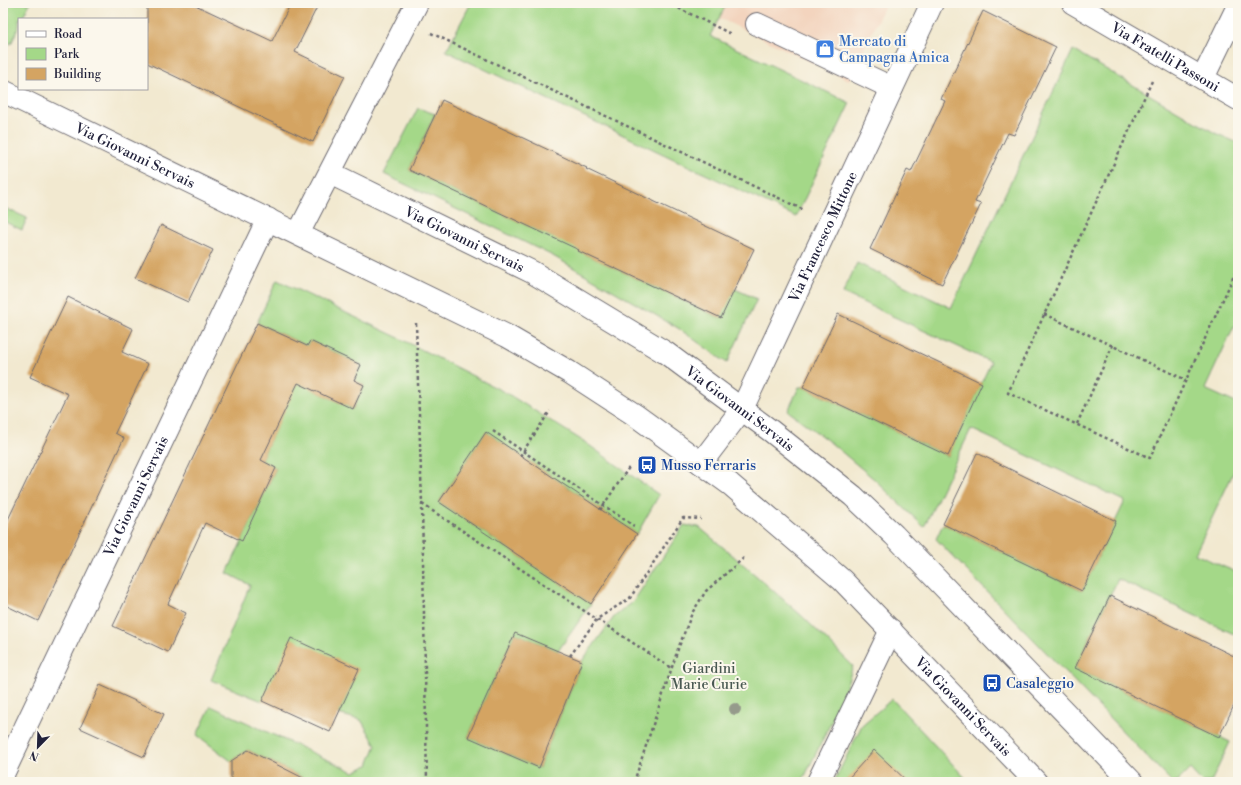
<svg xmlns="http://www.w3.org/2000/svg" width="1241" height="785" viewBox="0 0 1241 785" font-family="'Libre Bodoni',serif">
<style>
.built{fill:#f3d4be}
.green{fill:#a4d888;stroke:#637d62}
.building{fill:#d4a462}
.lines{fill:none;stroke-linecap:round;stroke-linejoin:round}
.minor-casing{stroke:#6b686f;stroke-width:24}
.path{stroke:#6b686f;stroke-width:2.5;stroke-dasharray:3 3;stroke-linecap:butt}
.minor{stroke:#fff;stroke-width:22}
.tree{fill:#959a8b}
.labels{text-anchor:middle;stroke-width:4;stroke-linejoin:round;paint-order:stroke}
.shop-label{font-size:14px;fill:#366cbe;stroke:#fbf7ec;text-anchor:start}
.street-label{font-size:14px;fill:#22223b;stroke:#fbf7ec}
.transit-label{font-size:14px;fill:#164399;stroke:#fbf7ec;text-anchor:start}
.park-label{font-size:14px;fill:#495952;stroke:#fbf7ec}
</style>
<rect width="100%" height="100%" fill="#fbf7ec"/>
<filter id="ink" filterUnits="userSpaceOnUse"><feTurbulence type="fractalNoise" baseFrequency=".025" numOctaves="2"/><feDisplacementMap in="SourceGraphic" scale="8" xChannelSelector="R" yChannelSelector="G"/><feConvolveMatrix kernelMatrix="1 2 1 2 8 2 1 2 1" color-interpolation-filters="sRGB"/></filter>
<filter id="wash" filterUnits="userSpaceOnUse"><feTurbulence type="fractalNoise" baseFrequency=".012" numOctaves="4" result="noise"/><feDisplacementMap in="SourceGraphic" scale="16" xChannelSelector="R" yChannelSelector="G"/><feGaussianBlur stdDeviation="0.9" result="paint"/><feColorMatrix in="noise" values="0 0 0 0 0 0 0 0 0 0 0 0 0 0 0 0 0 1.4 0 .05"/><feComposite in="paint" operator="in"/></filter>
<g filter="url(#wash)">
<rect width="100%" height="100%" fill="#f2e9d0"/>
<path class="built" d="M727,3h159l-37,77 -130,-62z"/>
<path class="green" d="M3,3h27l-8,16h-3v7l-8,18 -8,-4z
M471,3h256l-17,33 140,67 -54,114 -350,-166z
M1073,50l142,83 23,10v184l-4,-1 -29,63 33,15v59l-43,91 43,19v63l-120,-57 -43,89 155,74 -19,40h-9l-12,-13 -13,13h-5l-236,-243 7,-15 139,67 43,-90 -154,-72 -47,98 -50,-48 -43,-36 -43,-32 11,-24h4l145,69 43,-94 -148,-69 14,-30 94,45z
M418,108l17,6 -26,56 145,68 49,-40 -24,53 141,67 15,-29 22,10 -30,64 -49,-35 -125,-72 -169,-82z
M3,207l24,11 -5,12 -19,-9z
M277,280l124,59 107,55 78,49 73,52 -22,39 -151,-102 -47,70 152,102 -33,47 -43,-18 -47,104 71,31 43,-107 32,-44 19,-15 51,-77 15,2 45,38 58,51 51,50 -12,36 -39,80h-491l-63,-32 -17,11 -34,-26 14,-29 143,66 14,-7 8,-20 -15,-25 -23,-6 20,-45 -96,32 -51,-21 39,-95 -23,-12 49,-105 -15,-8 36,-78 56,27 11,-24 -10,-5 7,-15 -51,-24 -3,5 -50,-23z
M892,699l77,83h-135l28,-57z"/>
<g id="blocks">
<path class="building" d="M147,3h44l81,38 19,-38h28l-24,49 50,24 -32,66 -166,-79z
M983,11l73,36 -42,88 -6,-2 -33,69 6,2 -39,80 -72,-35 37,-79 4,2 34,-71 -4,-2z
M442,100l145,68 -1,1 168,80 -33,69 -143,-67 1,-1 -170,-80z
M161,225l52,25 -25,52 -53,-24z
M68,297l65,32 -11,23 26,12 -33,69 9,5 -86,183 -35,-17v-74l65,-136 -38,-17z
M838,314l144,69 -34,73 -145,-69z
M257,323l50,23 3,-5 51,24 -7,15 10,5 -11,24 -55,-26 -37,77 15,8 -34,73 -37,-18 -37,81 18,9 -18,39 -55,-26z
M486,432l151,102 -46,70 -152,-102z
M977,453l139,68 -34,70 -139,-67z
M1110,596l128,62v39l-19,40 -144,-69z
M515,633l67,28 -43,107 -71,-31z
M291,638l68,31 -29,63 -68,-31z
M100,685l64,29 -20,43 -64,-29z
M248,750l63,32h-80v-21z
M874,750l34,32h-63z"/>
</g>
</g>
<g filter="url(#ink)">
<use href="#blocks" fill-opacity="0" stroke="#6b686f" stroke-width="1"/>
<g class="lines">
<defs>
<g id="minor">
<path id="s1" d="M1073,3l165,96"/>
<path d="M757,24l135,64"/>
<path d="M1203,78l35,-72"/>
<path id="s2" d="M3,91l504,245 62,36 66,43 95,69 112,96 194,202"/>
<path id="s3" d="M330,173l202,99 134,81 105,78 82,65 41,39 238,247"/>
<path d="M298,234l119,-231"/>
<path id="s4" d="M701,463l41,-54 190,-406"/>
<path id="s5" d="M3,774l265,-555"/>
<path d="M818,782l73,-152"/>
</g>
</defs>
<use href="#minor" class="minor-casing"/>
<path class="path" d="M668,3l63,31
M431,33l373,177
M1152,81l-144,312 142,65 88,-191
M1044,314l142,66
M416,323l6,181 5,278
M1077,424l36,-79
M493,431l141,95
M520,456l30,-45
M422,504l249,164
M600,510l30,-44
M570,656l27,-37 33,-21 53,-80 18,1
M634,782l44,-133 14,-36 14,-22 40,-35"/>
<use href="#minor" class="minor"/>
</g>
<circle class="tree" cx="735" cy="709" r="6"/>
</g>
<defs>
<symbol id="shop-square" viewBox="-11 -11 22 22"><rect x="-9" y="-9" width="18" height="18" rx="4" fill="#3f7fe0" stroke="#fbf7ec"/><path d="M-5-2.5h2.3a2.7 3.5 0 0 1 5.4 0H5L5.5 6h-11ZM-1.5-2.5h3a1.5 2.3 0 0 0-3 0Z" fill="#fff"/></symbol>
<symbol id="bus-square" viewBox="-11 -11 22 22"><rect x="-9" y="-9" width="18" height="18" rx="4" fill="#1a4fb4" stroke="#fbf7ec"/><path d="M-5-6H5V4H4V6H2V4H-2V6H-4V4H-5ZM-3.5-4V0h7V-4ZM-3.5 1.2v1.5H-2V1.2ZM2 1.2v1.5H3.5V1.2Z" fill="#fff"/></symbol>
</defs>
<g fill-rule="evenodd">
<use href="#shop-square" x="814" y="38" width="22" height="22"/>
<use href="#bus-square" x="636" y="454" width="22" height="22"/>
<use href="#bus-square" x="981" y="672" width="22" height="22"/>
</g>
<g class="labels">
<g class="shop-label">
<text x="839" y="46">Mercato di<tspan x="839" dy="16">Campagna Amica</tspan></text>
</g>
<g class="street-label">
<text dy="5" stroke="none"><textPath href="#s1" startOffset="107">Via Fratelli Passoni</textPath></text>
<text dy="5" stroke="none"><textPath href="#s2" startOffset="147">Via Giovanni Servais</textPath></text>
<text dy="5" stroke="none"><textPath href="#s4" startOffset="258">Via Francesco Mittone</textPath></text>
<text dy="5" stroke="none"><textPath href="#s3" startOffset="150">Via Giovanni Servais</textPath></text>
<text dy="5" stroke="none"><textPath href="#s3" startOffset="474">Via Giovanni Servais</textPath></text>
<text dy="5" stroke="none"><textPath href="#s5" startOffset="308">Via Giovanni Servais</textPath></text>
<text dy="5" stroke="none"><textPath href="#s2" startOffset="1151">Via Giovanni Servais</textPath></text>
</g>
<g class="transit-label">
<text x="661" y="470">Musso Ferraris</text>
<text x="1006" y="688">Casaleggio</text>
</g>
<g class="park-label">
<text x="709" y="673">Giardini<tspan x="709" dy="16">Marie Curie</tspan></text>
</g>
</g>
<rect width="1241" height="785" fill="none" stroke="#fbf7ec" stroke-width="16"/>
<rect x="18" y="18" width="130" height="72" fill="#fbf7ec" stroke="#a4a2a5"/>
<rect x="26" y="31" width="20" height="6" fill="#ffffff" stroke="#a4a2a5"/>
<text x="54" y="38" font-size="12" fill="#22223b">Road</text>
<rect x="26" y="48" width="20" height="12" fill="#a4d888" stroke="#a4a2a5"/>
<text x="54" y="58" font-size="12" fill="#22223b">Park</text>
<rect x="26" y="68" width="20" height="12" fill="#d4a462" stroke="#a4a2a5"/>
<text x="54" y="78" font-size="12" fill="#22223b">Building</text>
<g transform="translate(38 747) rotate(203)" stroke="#fbf7ec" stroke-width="3" paint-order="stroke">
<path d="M0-3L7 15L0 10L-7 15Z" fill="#22223b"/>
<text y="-6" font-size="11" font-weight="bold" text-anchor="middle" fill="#22223b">N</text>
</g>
</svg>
